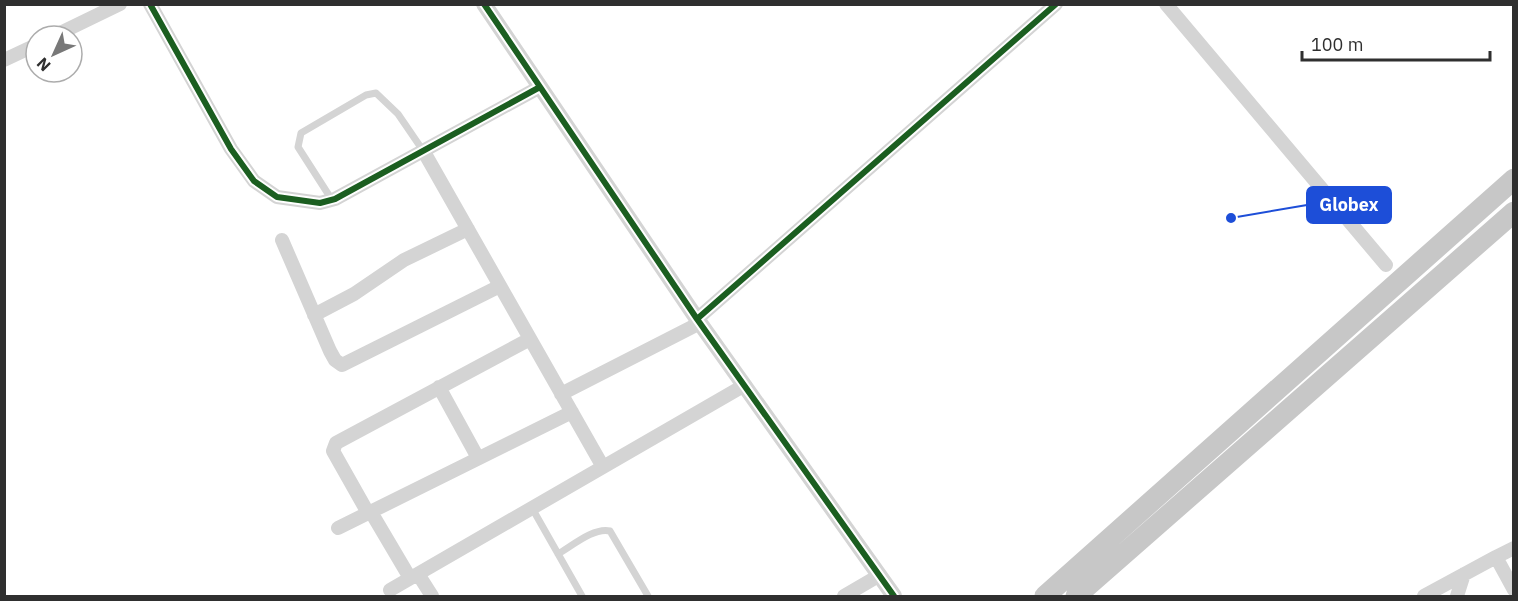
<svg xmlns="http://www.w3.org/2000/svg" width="1518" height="601" viewBox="0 0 1518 601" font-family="'IBM Plex Sans',sans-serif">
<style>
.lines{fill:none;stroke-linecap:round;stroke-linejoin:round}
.service{stroke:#d4d4d4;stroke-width:7}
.minor{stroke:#d4d4d4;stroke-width:14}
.tertiary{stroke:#d4d4d4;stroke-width:16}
.primary{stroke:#c7c7c7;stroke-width:21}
.cycleway-casing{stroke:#fff;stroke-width:10}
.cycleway{stroke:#1b5e20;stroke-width:6}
.leader{fill:none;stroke:#1d4ed8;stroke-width:2}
.callout-dot{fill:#1d4ed8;stroke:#fff;stroke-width:2}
.callout{fill:#1d4ed8;stroke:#1d4ed8;stroke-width:2}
.callout-label{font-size:18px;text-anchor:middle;font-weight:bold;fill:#fff}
</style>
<rect width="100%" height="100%" fill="#fff"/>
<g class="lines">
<path class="service" d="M332,200l-34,-53 3,-14 65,-38 10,-2 22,21 26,38
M532,508l50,88
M558,554c14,-8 36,-27 52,-23l38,65"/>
<path class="minor" d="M150,4l81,145 23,32 23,16 43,6 15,-4 205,-112
M1166,4l220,261
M54,36l66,-32
M4,60l32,-15
M424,152l179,315
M282,240l48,111 5,9 7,5 158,-79
M314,315l40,-21 50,-34 64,-31
M697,319l359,-315
M439,387l39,71
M561,394l139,-71
M371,512l39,66
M368,513l-35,-62 3,-8 194,-104
M338,528l234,-116
M1496,557l18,-9
M418,574l14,22
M390,590l355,-205
M844,596l36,-21
M1424,596l72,-39 18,33
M1457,596l7,-22"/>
<path class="tertiary" d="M484,4l213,315 197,277"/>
<path class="primary" d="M1045,596l469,-417
M1076,596l438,-384"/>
<defs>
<path id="cycleway" d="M150,4l81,145 23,32 23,16 43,6 15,-4 205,-112
M484,4l213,315 197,277
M697,319l359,-315"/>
</defs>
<use href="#cycleway" class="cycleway-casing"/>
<use href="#cycleway" class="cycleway"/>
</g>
<path class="leader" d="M1231 218L1307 205"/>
<circle class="callout-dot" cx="1231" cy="218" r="6"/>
<rect class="callout" x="1307" y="187" width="84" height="36" rx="6"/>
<g class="callout-label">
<text x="1349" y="211">Globex</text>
</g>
<rect width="1518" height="601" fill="none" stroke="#2f2f2f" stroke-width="12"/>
<g transform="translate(54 54) rotate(225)"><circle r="28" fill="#ffffff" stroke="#acacac" stroke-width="1.5"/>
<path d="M0-4.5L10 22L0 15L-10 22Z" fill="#787878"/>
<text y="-9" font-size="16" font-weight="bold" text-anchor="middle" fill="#2f2f2f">N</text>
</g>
<path d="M1302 51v9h188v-9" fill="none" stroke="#2f2f2f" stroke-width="3"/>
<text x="1311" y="51" font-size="18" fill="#2f2f2f" stroke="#ffffff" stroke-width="4.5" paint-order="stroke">100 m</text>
</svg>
